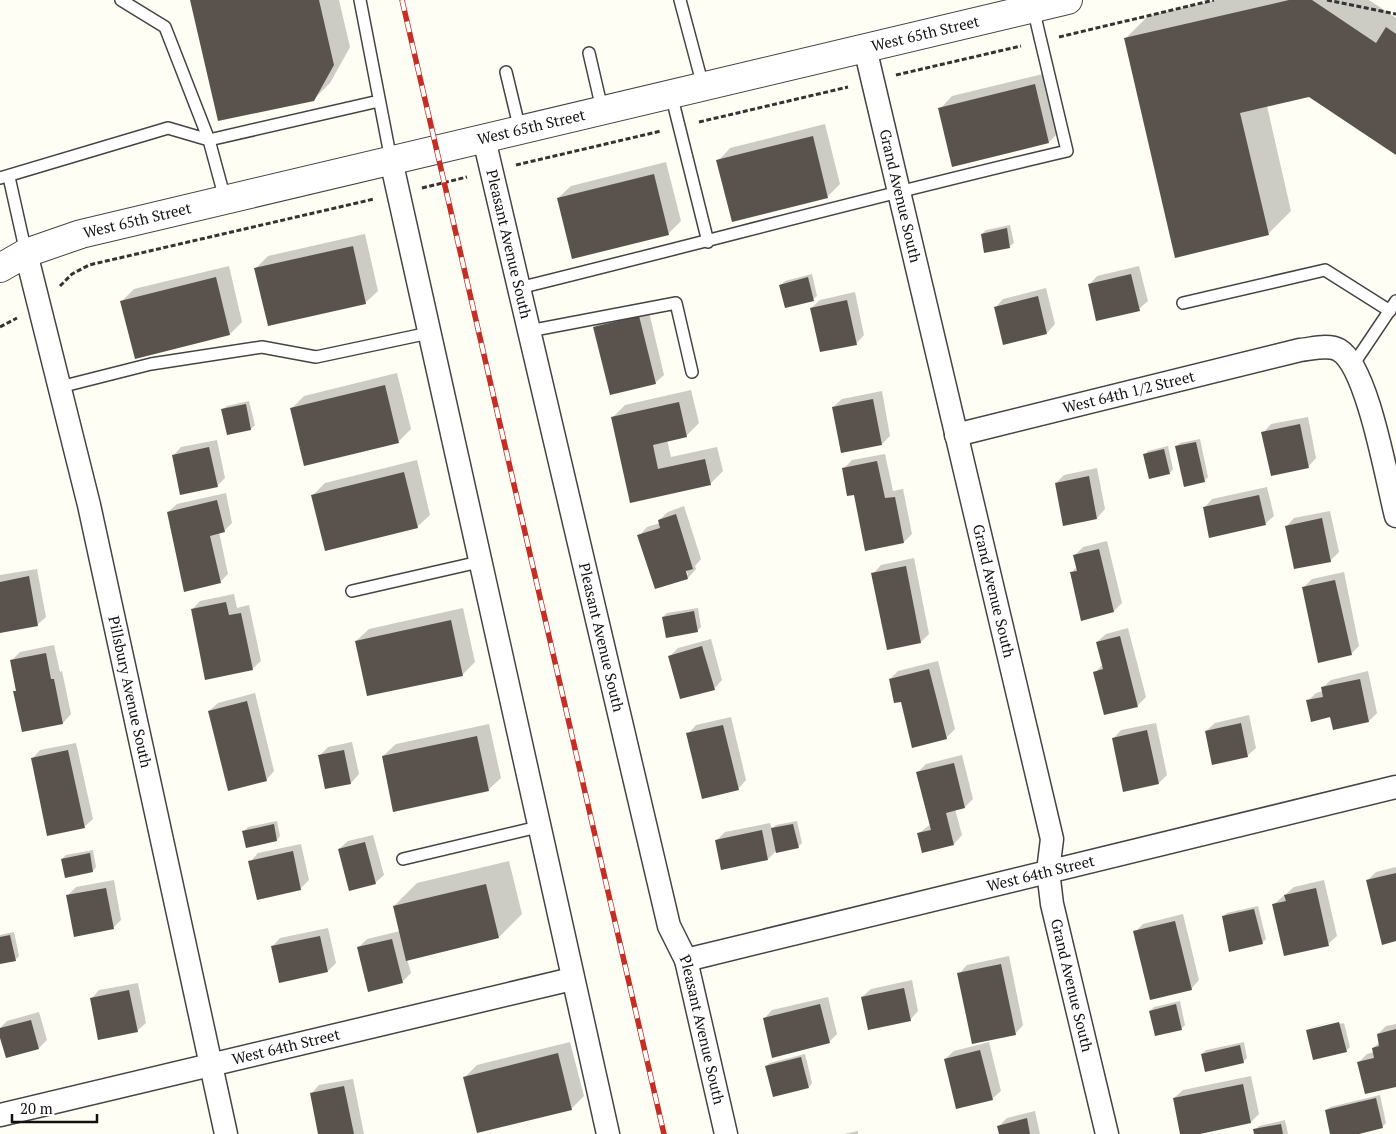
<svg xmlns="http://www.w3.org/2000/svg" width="1396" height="1134" viewBox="0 0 1396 1134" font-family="'PT Serif',serif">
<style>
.shadow{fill:#0003;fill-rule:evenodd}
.building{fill:#5a534d}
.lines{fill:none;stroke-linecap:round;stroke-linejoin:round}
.service-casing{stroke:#444;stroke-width:14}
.minor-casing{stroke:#444;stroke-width:25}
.tertiary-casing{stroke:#444;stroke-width:30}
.path{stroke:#333;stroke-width:3;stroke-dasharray:5 2.5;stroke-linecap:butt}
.service{stroke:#fff;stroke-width:11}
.minor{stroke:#fff;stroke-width:22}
.tertiary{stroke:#fff;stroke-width:28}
.rail-casing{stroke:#c52e24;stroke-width:5.5}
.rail{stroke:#fff;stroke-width:4;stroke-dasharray:11;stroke-linecap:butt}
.labels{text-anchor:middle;stroke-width:5;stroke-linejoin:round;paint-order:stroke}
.street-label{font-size:15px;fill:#111;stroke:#fff}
</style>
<rect width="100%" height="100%" fill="#fffef5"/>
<path class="shadow" d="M192,0h147l11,47 -20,36 -17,17z
M1216,0h153l27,18v135l-87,-57 -42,10 24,105 -23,23 -143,-195 23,-23z
M1047,73l14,57 -12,12 -109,-33 12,-13z
M825,124l15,60 -12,12 -95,24 -15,-59 12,-13z
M666,162l15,59 -13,13 -110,-36 13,-12z
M1010,225l4,18 -4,3 -28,-12 4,-4z
M365,234l13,57 -13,12 -109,-35 12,-12z
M229,266l13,56 -12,12 -108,-33 12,-12z
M1139,266l9,35 -9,8 -50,-24 8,-9z
M812,274l5,22 -4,3 -32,-14 4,-4z
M1046,288l9,36 -8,9 -43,10 -9,-35 8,-9z
M855,292l9,43 -8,9 -45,-36 9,-8z
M648,308l16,67 -9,8 -60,-56 8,-8z
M397,373l14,56 -13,13 -107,-33 13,-13z
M691,390l8,33 -13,13 -19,4 4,17 46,-10 6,24 -13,13 -79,17 -19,-83 13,-13z
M882,391l8,45 -8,8 -40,7 -9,-44 9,-8z
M249,401l6,24 -4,4 -23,4 -5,-24 4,-3z
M1308,417l8,41 -8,9 -45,-34 8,-9z
M1200,439l8,38 -4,4 -28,-34 4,-4z
M217,440l8,38 -8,8 -44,-30 8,-9z
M1168,446l5,23 -3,4 -25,-18 3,-4z
M885,454l8,37 10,-2 9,45 -8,8 -38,8 -12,-57 -11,-24 9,-9z
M417,460l13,55 -13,12 -104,-32 12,-12z
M1097,468l8,41 -8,9 -41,-35 8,-8z
M1267,487l7,29 -9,8 -61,-16 8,-9z
M226,493l6,30 -8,8 -5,1 9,42 -8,8 -52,-70 9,-8z
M684,506l17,53 -6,7 1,3 -8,9 -49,-42 8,-9 13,-4 -1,-3 9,-8zM685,565l3,10h-2z
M1330,511l9,41 -9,9 -44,-34 8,-9z
M1107,541l15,62 -8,8 -43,-38 6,-6 -3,-11 9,-9z
M914,558l15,76 -8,8 -48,-68 8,-9z
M37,569l9,48 -9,8 -37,7v-57z
M1344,572l15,74 -8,8 -47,-67 8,-8z
M234,594l3,14 12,-3 12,56 -9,8 -60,-59 8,-9z
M463,608l12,54 -13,13 -106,-34 13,-12z
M698,608l3,19 -4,4 -34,-14 4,-4z
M1128,628l18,69 -8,8 -43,-32 8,-9 -6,-22 9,-8z
M711,639l11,41 -8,9 -44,-33 8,-8z
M54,645l6,27 2,-1 9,43 -8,9 -40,8 -8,-39 2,-3 -6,-28 9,-9z
M938,661l17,68 -9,9 -44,-38 -12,-21 8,-8z
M1368,671l9,42 -8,8 -38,-5 -23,-15 8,-8 7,-2 -1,-3 9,-8z
M255,693l19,78 -8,9 -57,-69 9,-8z
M1249,715l7,33 -9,8 -41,-25 9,-8z
M731,717l15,63 -8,9 -50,-55 8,-9z
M1156,723l11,52 -8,8 -46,-44 8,-9z
M489,724l12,54 -13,12 -105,-34 13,-12z
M352,742l7,32 -8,9 -32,-27 9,-9z
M76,743l17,76 -9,8 -52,-68 8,-9z
M962,755l11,44 -8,8 -10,2 7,26 -8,9 -35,-11 12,-9 -13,-52 8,-8z
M277,821l3,15 -3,4 -33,-9 4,-4z
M797,821l5,22 -4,4 -21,3 -9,9 -51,-19 8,-8 45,-9 2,6 4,-4z
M373,835l11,40 -9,8 -36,-34 9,-8z
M301,844l8,36 -8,8 -43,10 -8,-36 8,-9z
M93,850l3,17 -3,4 -31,-12 4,-4z
M509,861l13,53 -23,23 -92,22 4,14 -9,9 -43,-35 8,-8 33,-8 -6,-25 23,-23z
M1396,867v73l-28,-60 8,-8z
M114,880l7,40 -8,8 -46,-32 9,-9z
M1324,880l13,56 -9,8 -55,-39 21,-18z
M1258,906l8,33 -4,4 -39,-26 4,-4z
M1183,914l16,66 -8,9 -56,-57 8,-8z
M328,928l8,35 -8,8 -56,-24 8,-9z
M14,932l5,24 -4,4 -15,3v-28z
M1009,956l14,69 -8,9 -56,-60 8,-9z
M912,980l6,31 -8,9 -48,-23 9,-8z
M138,983l8,40 -9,8 -46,-32 8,-9z
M828,997l9,37 -8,8 -65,-23 8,-9z
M1180,1001l5,24 -4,4 -31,-18 4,-4z
M39,1012l8,28 -8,8 -39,-14v-6l7,-7z
M1343,1019l-33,9v2l34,-7 6,24 -4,4 -38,-20 4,-4z
M1396,1024v62l-37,-24 8,-8 7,-2 -1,-4 7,-6 -2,-8 8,-8z
M570,1042l14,54 -13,13 -106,-32 12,-12z
M989,1042l12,49 -9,8 -47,-40 9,-8z
M1244,1042l3,16 -4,4 -41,-8 4,-4z
M805,1054l7,29 -3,4 -43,-21 4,-3z
M1251,1076l8,38 -8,8 -57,12h-13l-7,-36 9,-8z
M353,1079l11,55h-45l-8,-40 8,-9z
M1380,1095l6,28 -4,4 -29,7h-21l-6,-24 4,-3z
M1035,1111l5,23h-40l-1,-8 8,-8z
M1285,1120l3,14h-32l-1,-4 4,-4z
M858,1131v3h-14z"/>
<path class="building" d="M190,0h129l15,65 -20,36 -96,20z
M1289,0h23l64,43 10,-16 10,7v121l-87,-58 -69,16 29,122 -94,23 -51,-220z
M1035,84l14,59 -97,24 -14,-59z
M813,136l15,62 -96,24 -16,-62z
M654,174l15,61 -97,24 -15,-61z
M1007,228l3,20 -26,5 -3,-19z
M353,246l13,58 -98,22 -14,-58z
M1131,274l9,37 -44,10 -8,-37z
M216,277l14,58 -95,24 -15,-58z
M808,277l6,24 -29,7 -6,-23z
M1038,296l9,38 -44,11 -9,-38z
M847,300l10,45 -37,7 -10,-44z
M639,316l17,68 -46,11 -17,-68z
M385,385l14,58 -95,23 -14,-58z
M873,399l9,46 -41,8 -9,-46z
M679,402l8,35 -34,8 5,24 47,-10 6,26 -81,18 -19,-86z
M246,404l5,26 -24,5 -6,-26z
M1300,424l9,44 -38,8 -10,-44z
M1196,442l9,40 -21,5 -9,-41z
M209,447l9,40 -38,8 -8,-40z
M1164,449l6,25 -21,5 -6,-25z
M877,461l8,37 10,-1 9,46 -39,8 -11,-56 -7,1 -5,-28z
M404,472l14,56 -93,23 -14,-56z
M1089,476l8,43 -34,7 -8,-43z
M1259,495l7,30 -57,13 -6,-31z
M217,500l8,32 -15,4 11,47 -37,9 -17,-80z
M676,514l17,55 -7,2 2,8 -33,10 -18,-54 23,-7 -2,-8z
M1322,518l9,44 -37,7 -9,-43z
M1099,549l15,63 -33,9 -11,-49 7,-1 -4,-16z
M906,566l15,77 -34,7 -16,-77z
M29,576l9,50 -38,7v-51z
M1335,580l17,75 -34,8 -16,-76z
M226,602l3,13 12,-2 12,57 -48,10 -14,-71z
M694,611l4,21 -32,6 -4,-21z
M451,620l12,56 -96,20 -12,-55z
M1120,636l18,71 -34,8 -11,-43 10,-3 -7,-27z
M702,646l13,44 -35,9 -12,-43z
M46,653l5,26h3l9,45 -41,8 -9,-41h3l-6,-31z
M929,669l18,70 -35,9 -11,-46 -7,1 -5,-24z
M1360,679l9,43 -36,8 -3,-13 -19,5 -5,-22 17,-3 -2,-10z
M247,701l20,80 -39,10 -20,-80z
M1241,723l7,34 -36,8 -7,-34z
M723,725l16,65 -37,9 -16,-66z
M1147,730l12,54 -36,8 -11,-54z
M477,736l12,55 -96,21 -11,-56z
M68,750l17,78 -38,8 -16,-78z
M344,750l7,34 -26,5 -7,-34z
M954,763l11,45 -19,5 8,32 -32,8 -5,-20 14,-3 -15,-58z
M274,824l3,17 -31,7 -4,-17z
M793,824l6,24 -23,5 -5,-25z
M762,830l6,30 -47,10 -6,-30z
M365,842l11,42 -27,7 -11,-42z
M293,851l8,39 -44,10 -9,-39z
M90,853l3,19 -28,6 -4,-19z
M1396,873v68l-14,4 -16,-65z
M486,884l13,54 -93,23 -13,-55z
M106,888l8,41 -40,8 -8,-42z
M1316,888l13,58 -45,10 -12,-52 14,-3 -2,-6z
M1254,909l9,35 -34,8 -7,-36z
M1175,921l17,69 -42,10 -17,-69z
M10,935l6,26 -16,3v-27z
M320,936l8,36 -49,11 -8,-37z
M392,939l11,44 -35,9 -11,-45z
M1001,964l15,71 -44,9 -15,-71z
M904,988l7,33 -43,9 -7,-33z
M129,990l9,42 -40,8 -8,-42z
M820,1004l10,39 -58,15 -9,-40z
M1176,1004l6,26 -27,6 -6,-25z
M31,1020l8,29 -33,9 -6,-20v-10z
M1339,1022l8,30 -34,8 -7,-30z
M1396,1029v58l-31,7 -8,-32 17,-4 -2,-10 7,-2 -2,-12z
M1240,1045l4,18 -39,9 -4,-18z
M980,1050l13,50 -37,9 -12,-50z
M558,1053l14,57 -95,23 -14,-56z
M801,1057l8,31 -36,9 -8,-31z
M1243,1084l8,39 -51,11h-20l-7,-36z
M344,1086l10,48h-36l-8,-41z
M1376,1098l7,30 -24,6h-29l-5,-24z
M1027,1118l3,16h-31l-2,-8z
M1281,1124l2,10h-29l-1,-5z"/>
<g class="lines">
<defs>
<path id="service" d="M360,0l31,160
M680,0l23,86
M589,53l13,56
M506,72l14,58
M671,94l37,148
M9,177l17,76
M0,178l168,-50 41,12 -44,-113 -44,-27
M225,199l-16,-59 170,-39
M519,288c183,-45 364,-94 548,-137l-34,-143
M1183,303l142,-33 65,41
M529,331l147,-28 16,69
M1353,365l43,-64
M60,387l91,-23 111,-17 54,10 113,-24
M352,591l127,-29
M403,859l135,-32"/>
<g id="minor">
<path id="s1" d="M865,48l187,791 -4,32 4,33 55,230"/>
<path id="s2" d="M484,139l185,787 17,34 40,174"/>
<path d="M391,160l217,974"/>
<path id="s3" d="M26,253l63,252 137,629"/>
<path id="s4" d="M956,435l344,-85c12,-1 28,-6 39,0 29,17 48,132 57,166"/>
<path id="s5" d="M686,960l710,-173"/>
<path id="s6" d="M0,1115l572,-136"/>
</g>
<g id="tertiary">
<path id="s7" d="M0,268l26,-15 55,-19 987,-234"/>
</g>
</defs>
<use href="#service" class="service-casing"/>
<use href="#minor" class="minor-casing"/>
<use href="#tertiary" class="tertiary-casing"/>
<path class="path" d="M1327,0l69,14
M1059,37l155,-37
M896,75l125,-29
M699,122l149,-35
M516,165l145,-34
M422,188l45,-11
M60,286l12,-12 17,-9 285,-66
M0,327l17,-9"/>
<use href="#service" class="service"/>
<use href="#minor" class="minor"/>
<use href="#tertiary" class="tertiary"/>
<defs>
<path id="rail" d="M402,0l262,1134"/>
</defs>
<use href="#rail" class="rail-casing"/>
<use href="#rail" class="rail"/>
</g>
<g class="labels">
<g class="street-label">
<text dy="5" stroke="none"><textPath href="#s7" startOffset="956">West 65th Street</textPath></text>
<text dy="5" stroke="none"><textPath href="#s7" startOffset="551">West 65th Street</textPath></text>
<text dy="5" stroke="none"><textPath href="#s1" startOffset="152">Grand Avenue South</textPath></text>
<text dy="5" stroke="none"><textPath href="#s7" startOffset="146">West 65th Street</textPath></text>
<text dy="5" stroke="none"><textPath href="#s2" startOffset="108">Pleasant Avenue South</textPath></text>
<text dy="5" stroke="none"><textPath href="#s4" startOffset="178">West 64th 1/2 Street</textPath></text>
<text dy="5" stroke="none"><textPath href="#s1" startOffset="558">Grand Avenue South</textPath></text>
<text dy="5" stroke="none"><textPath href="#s2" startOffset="512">Pleasant Avenue South</textPath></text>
<text dy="5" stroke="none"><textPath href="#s3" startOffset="451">Pillsbury Avenue South</textPath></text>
<text dy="5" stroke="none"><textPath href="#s5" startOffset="365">West 64th Street</textPath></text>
<text dy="5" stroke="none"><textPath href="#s1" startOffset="962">Grand Avenue South</textPath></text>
<text dy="5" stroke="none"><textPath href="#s2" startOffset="918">Pleasant Avenue South</textPath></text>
<text dy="5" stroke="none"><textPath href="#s6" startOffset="294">West 64th Street</textPath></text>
</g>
</g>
<path d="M12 1114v8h85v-8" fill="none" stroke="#111111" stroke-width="2.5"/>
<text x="20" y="1114" font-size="15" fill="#111111" stroke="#ffffff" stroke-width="4" paint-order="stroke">20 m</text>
</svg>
